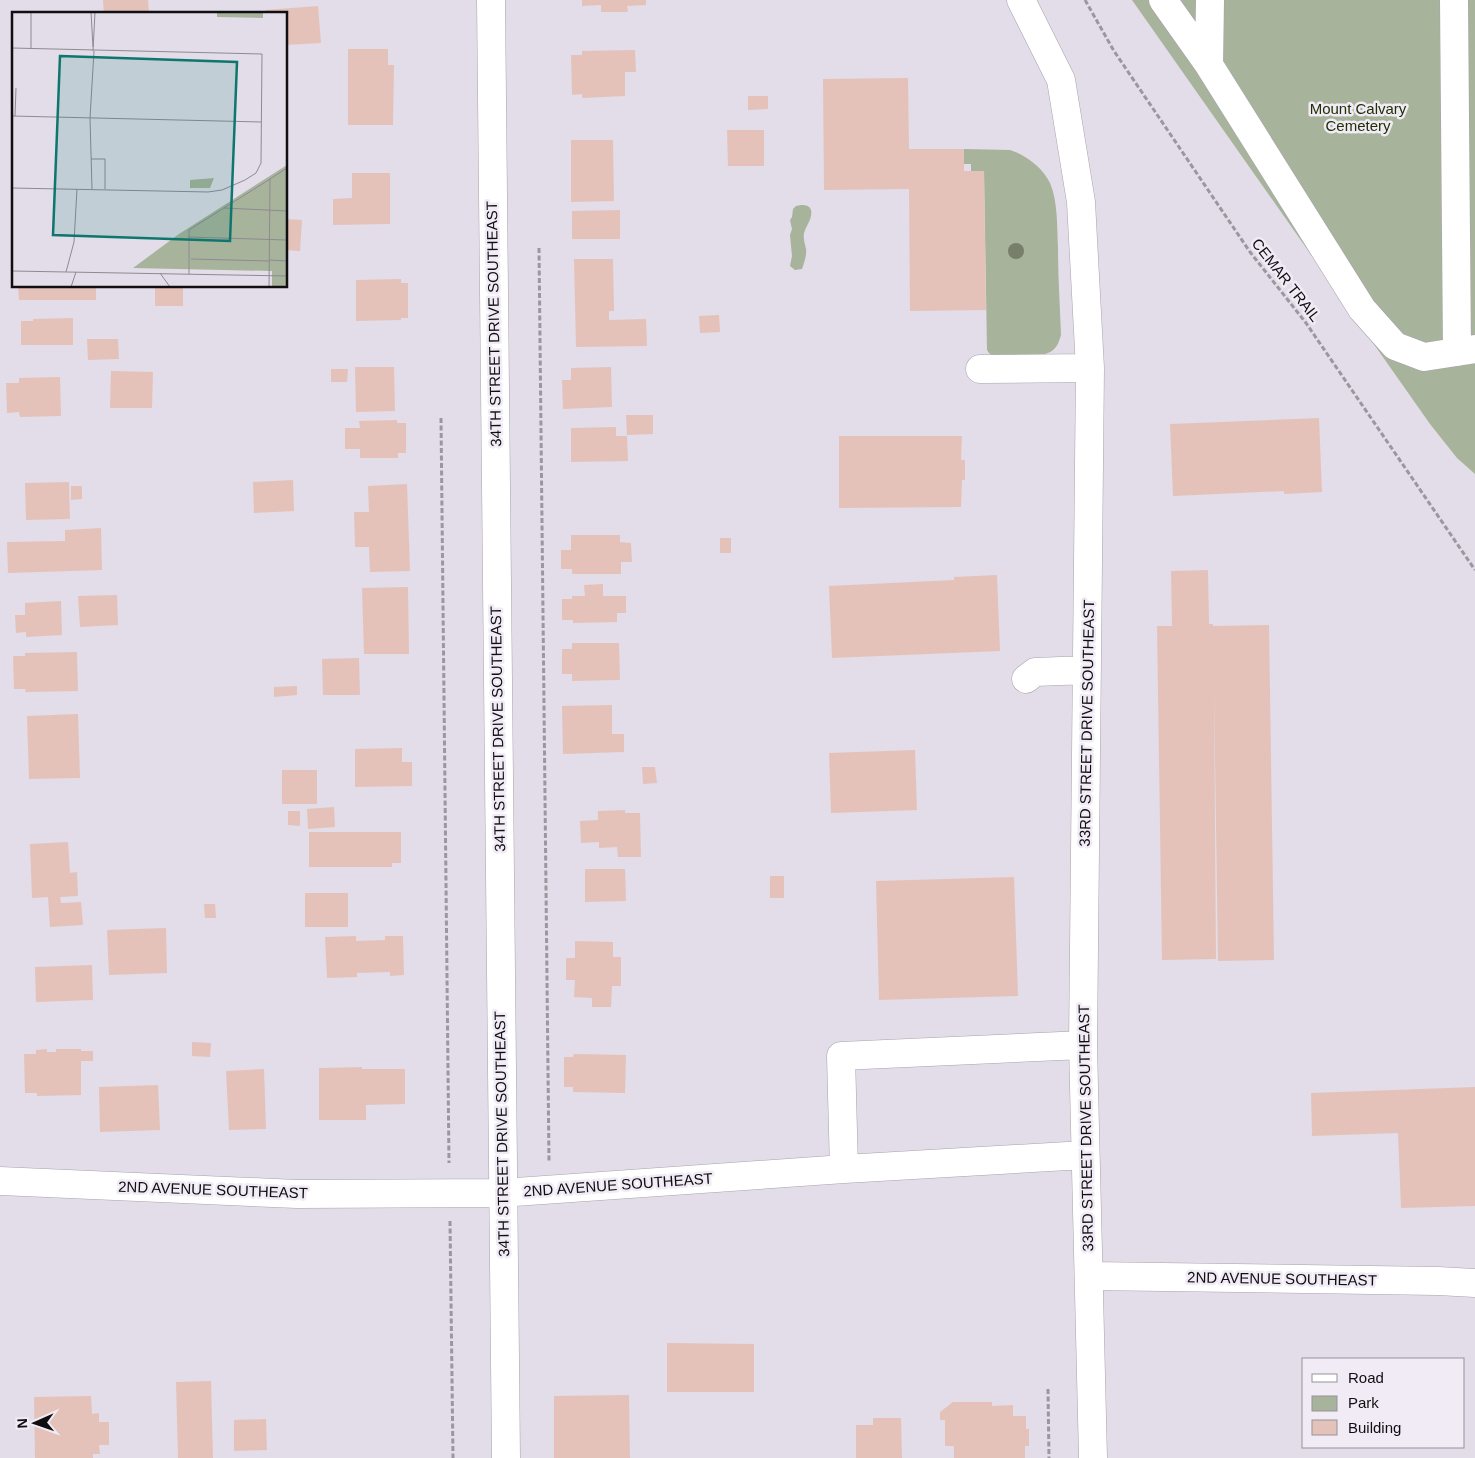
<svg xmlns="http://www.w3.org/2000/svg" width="1475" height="1458" viewBox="0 0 1475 1458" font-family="Helvetica,sans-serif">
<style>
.green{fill:#a8b39c}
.building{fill:#e4c2b9}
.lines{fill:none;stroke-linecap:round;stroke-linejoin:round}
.minor-casing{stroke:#a7a3ac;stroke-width:29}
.path{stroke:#9b979f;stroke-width:3;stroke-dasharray:5 2.5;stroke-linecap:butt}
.minor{stroke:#fff;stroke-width:28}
.tree{fill:#777e6a}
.labels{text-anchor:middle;stroke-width:5;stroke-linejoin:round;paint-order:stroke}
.park-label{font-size:15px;fill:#203002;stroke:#f0ebf5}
.street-label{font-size:15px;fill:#100e11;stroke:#f0ebf5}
.inset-road{fill:none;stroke:#8e8a92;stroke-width:1}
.view{fill:#0f766e;fill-opacity:0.15;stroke:#0f766e;stroke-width:2.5}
.inset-edge{fill:none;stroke:#100e11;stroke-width:2.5}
</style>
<rect width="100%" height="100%" fill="#e2dde8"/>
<path class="green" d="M1132,0h343v474l-18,-16 -27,-34z
M964,149l46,1c16,5 33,18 40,33 8,18 7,45 8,65 0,29 2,58 3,87 -2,6 -3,11 -8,15 -11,10 -46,5 -61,5l-3,-2 -2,-3 -3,-179h-13v-7h-7z
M801,205c5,0 9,1 10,5 2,8 -5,16 -7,23 -1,6 1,11 2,16 1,6 -2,14 -4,20l-7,1 -5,-4 2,-10 -2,-21 2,-6 -2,-9 2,-3 1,-8 3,-3z"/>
<path class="building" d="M103,0h45l1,14h-45z
M582,0h64v5l-19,1 1,6h-27v-7l-19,1z
M318,6l3,37 -35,2v-31h-21v-4z
M348,49h40v16h6l-1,60h-45z
M635,50l1,22h-11v24l-43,2v-4l-10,1 -1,-40h11v-4z
M908,78l1,71h55v22h20l2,139 -76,1 -1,-122 -85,1 -1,-111z
M748,96h20v13l-20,1z
M727,130h37v36h-36z
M571,140h42l1,61 -43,1z
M352,173h38v51l-57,1v-26l19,-1z
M620,210v29h-48v-28z
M286,219l16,1 -2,31 -14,-1z
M574,259h39l1,52h-5v9l37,-1 1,27 -71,1z
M401,279v4h7v35h-7v2l-45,1v-41z
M18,286h78v14h-77z
M155,286h28v20h-28z
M719,315l1,17 -20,1 -1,-17z
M73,318v27h-52v-24h12v-2z
M87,339h31l1,20 -31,1z
M355,367h39l1,44 -39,1z
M611,367l1,40 -49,2 -1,-29h9v-12z
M331,369h17l-1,13h-16z
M111,371l42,1 -1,36h-42z
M60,377l1,39 -41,1 -1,-5 -12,1 -1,-30h13v-5z
M626,415h27v19l-26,1z
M1319,418l3,74 -38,2v-3l-111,5 -3,-72z
M397,420v3h9v30h-8v5h-38v-9h-15v-21h15l-1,-7z
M616,427v9h11l1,25 -57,1v-34z
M839,436h123l-1,24h4v20h-3l-1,27 -122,1z
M293,480l1,31 -40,2 -1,-31z
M69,482l1,37 -44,1 -1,-37z
M407,484l3,87 -40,1 -1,-25h-14l-1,-35h15l-1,-26z
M71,486h11v13l-11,1z
M101,528l1,42 -94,3 -1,-31 58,-1v-11z
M571,535h49v7l11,1 1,19h-11v12h-49v-5h-11v-19h10z
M720,538h11v15h-11z
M1208,570l1,54h4v2l56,-1 5,335 -56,1 -4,-274 2,272 -54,1 -5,-334h15l-1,-55z
M997,575l3,76 -168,7 -3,-72 125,-6v-3z
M603,584v12h23v17h-9v9l-44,1v-3h-11v-21h10v-3h13l-1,-11z
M408,587l1,67h-45l-2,-66z
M117,595l1,30 -38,2 -2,-31z
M61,601l1,34 -36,2v-5l-10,1 -1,-18h10v-12z
M572,643h47l1,37 -48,1v-7h-10v-25h10z
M77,652l1,39 -53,1 1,-3h-12l-1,-33h12v-3z
M359,658l1,37h-37l-1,-36z
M297,686v9l-23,2v-10z
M612,705v29h12v18l-61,2 -1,-48z
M78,714l2,64 -51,1 -2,-63z
M402,748v14h10v24l-57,1v-38z
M915,750l2,60 -86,3 -2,-60z
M642,767h13l2,16 -14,1z
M282,770h35v34h-35z
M334,807l1,20 -27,2 -1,-20z
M625,810v3h15l1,44h-23l-1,-10 -18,1v-6l-18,1 -1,-22 18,-1v-9z
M288,811h12v15l-12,-1z
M309,832h92v31h-9v4h-83z
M68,842l2,31 7,-1 1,24 -18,1 1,6 20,-1 2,23 -33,2 -2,-30 -16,1 -2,-54z
M585,869h40l1,32 -41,1z
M770,876h14v22h-14z
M1014,877l4,119 -139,4 -3,-119z
M305,893h43v34h-43z
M204,904h11l1,14h-11z
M166,928l1,45 -58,2 -2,-45z
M356,936v5l29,-1v-4h18l1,39 -14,1v-4l-33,1v4l-30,1 -2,-41z
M575,941l38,1v15h8v29h-9l-1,21h-19v-9l-18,-1 1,-17h-9v-22h9z
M92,965l1,35 -57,2 -1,-35z
M192,1042l19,1 -1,14 -18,-1z
M47,1049v3h9v-3h25v2h12v10h-12v34l-44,1v-3h-12l-1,-39h12v-4z
M574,1054l52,1 -1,38 -52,-1v-5h-9v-30h9z
M362,1067v2h43v35l-39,1v15h-47v-52z
M264,1069l2,60 -37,1 -3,-59z
M158,1085l2,45 -60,2 -1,-45z
M1475,1087v119l-74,2 -3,-75 -86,3 -1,-43z
M667,1343l87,1v48h-87z
M211,1381l2,77h-35l-2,-76z
M629,1395l1,63h-76v-62z
M91,1396l1,18 7,-1v9h10v23h-10l1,9h-7v4h-58l-1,-61z
M953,1402h39v4l21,-1v11h13v13h3v17h-4v12h-71v-12h-9v-26h-5v-8z
M873,1418h28l1,40h-46v-33h17z
M266,1419l1,31 -33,1v-31z"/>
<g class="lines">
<defs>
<path id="minor" d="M491,0l15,1458
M1021,0l40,80 20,122 9,166 -7,677 10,413
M1163,0l46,65 153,244 33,37 29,11 51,-8
M1454,0l3,352
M1209,65l1,-65
M980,369l110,-1
M1026,679l9,-7 52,-2
M844,1169l-3,-113 242,-11
M0,1181l297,13 205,-1 342,-24 241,-14
M1089,1276l349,5 37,2"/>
</defs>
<use href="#minor" class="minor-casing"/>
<path class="path" d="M1085,0l29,51 136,201 56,71 169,247
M539,248l10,914
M441,418l8,745
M450,1221l3,237
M1048,1389l1,69"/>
<use href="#minor" class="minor"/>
</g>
<circle class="tree" cx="1016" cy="251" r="8"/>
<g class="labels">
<g class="park-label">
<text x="1358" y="114">Mount Calvary<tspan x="1358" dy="17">Cemetery</tspan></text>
</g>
<g class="street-label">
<text transform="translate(1286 280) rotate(52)" y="5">CEMAR TRAIL</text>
<text transform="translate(494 324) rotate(-91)" y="5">34TH STREET DRIVE SOUTHEAST</text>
<text transform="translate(1087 723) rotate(-89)" y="5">33RD STREET DRIVE SOUTHEAST</text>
<text transform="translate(498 729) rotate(-91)" y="5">34TH STREET DRIVE SOUTHEAST</text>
<text transform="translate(1086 1128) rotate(-91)" y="5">33RD STREET DRIVE SOUTHEAST</text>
<text transform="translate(502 1134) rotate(-91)" y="5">34TH STREET DRIVE SOUTHEAST</text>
<text transform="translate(618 1185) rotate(-4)" y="5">2ND AVENUE SOUTHEAST</text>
<text transform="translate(213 1190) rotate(2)" y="5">2ND AVENUE SOUTHEAST</text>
<text transform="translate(1282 1279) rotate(1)" y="5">2ND AVENUE SOUTHEAST</text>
</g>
</g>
<g transform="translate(12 12)">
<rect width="275" height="275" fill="#e2dde8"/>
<path d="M205,0h46v6l-46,-1zM275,153v122h-15v-16l-139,-3 46,-34zM202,166l-4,10h-20v-8z" fill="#a8b39c"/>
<path class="inset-road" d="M19,0v37M79,0l2,35M0,36l250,6 -1,109 -5,10 -11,7 -23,10 -14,2 -196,-4M81,39l2,-39M0,104l249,6M3,104l1,-28M79,147h14v30M80,177l-2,-71 4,-67M212,196l63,3M176,225l99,3M179,247l78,2M257,248l18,1M0,259l275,5M54,260l8,-30 3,-53M148,261l10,14M177,262v-44l81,-51M59,275l5,-15M257,275l1,-108 17,-11"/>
<path class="view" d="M48,44l177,6 -7,179 -177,-6z"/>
<rect width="275" height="275" class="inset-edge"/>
</g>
<rect x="1302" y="1358" width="162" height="90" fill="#f0ebf5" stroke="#96939a"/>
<rect x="1312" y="1374" width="25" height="8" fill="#ffffff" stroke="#96939a"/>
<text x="1348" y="1383" font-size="15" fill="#100e11">Road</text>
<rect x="1312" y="1396" width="25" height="15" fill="#a8b39c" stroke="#96939a"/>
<text x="1348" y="1408" font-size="15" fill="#100e11">Park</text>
<rect x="1312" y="1420" width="25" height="15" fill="#e4c2b9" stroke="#96939a"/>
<text x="1348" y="1433" font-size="15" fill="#100e11">Building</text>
<g transform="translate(35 1423) rotate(268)" stroke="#f0ebf5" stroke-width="4" paint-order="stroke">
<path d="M0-4L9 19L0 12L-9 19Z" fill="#100e11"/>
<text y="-8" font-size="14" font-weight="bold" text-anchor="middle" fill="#100e11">N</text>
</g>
</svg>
